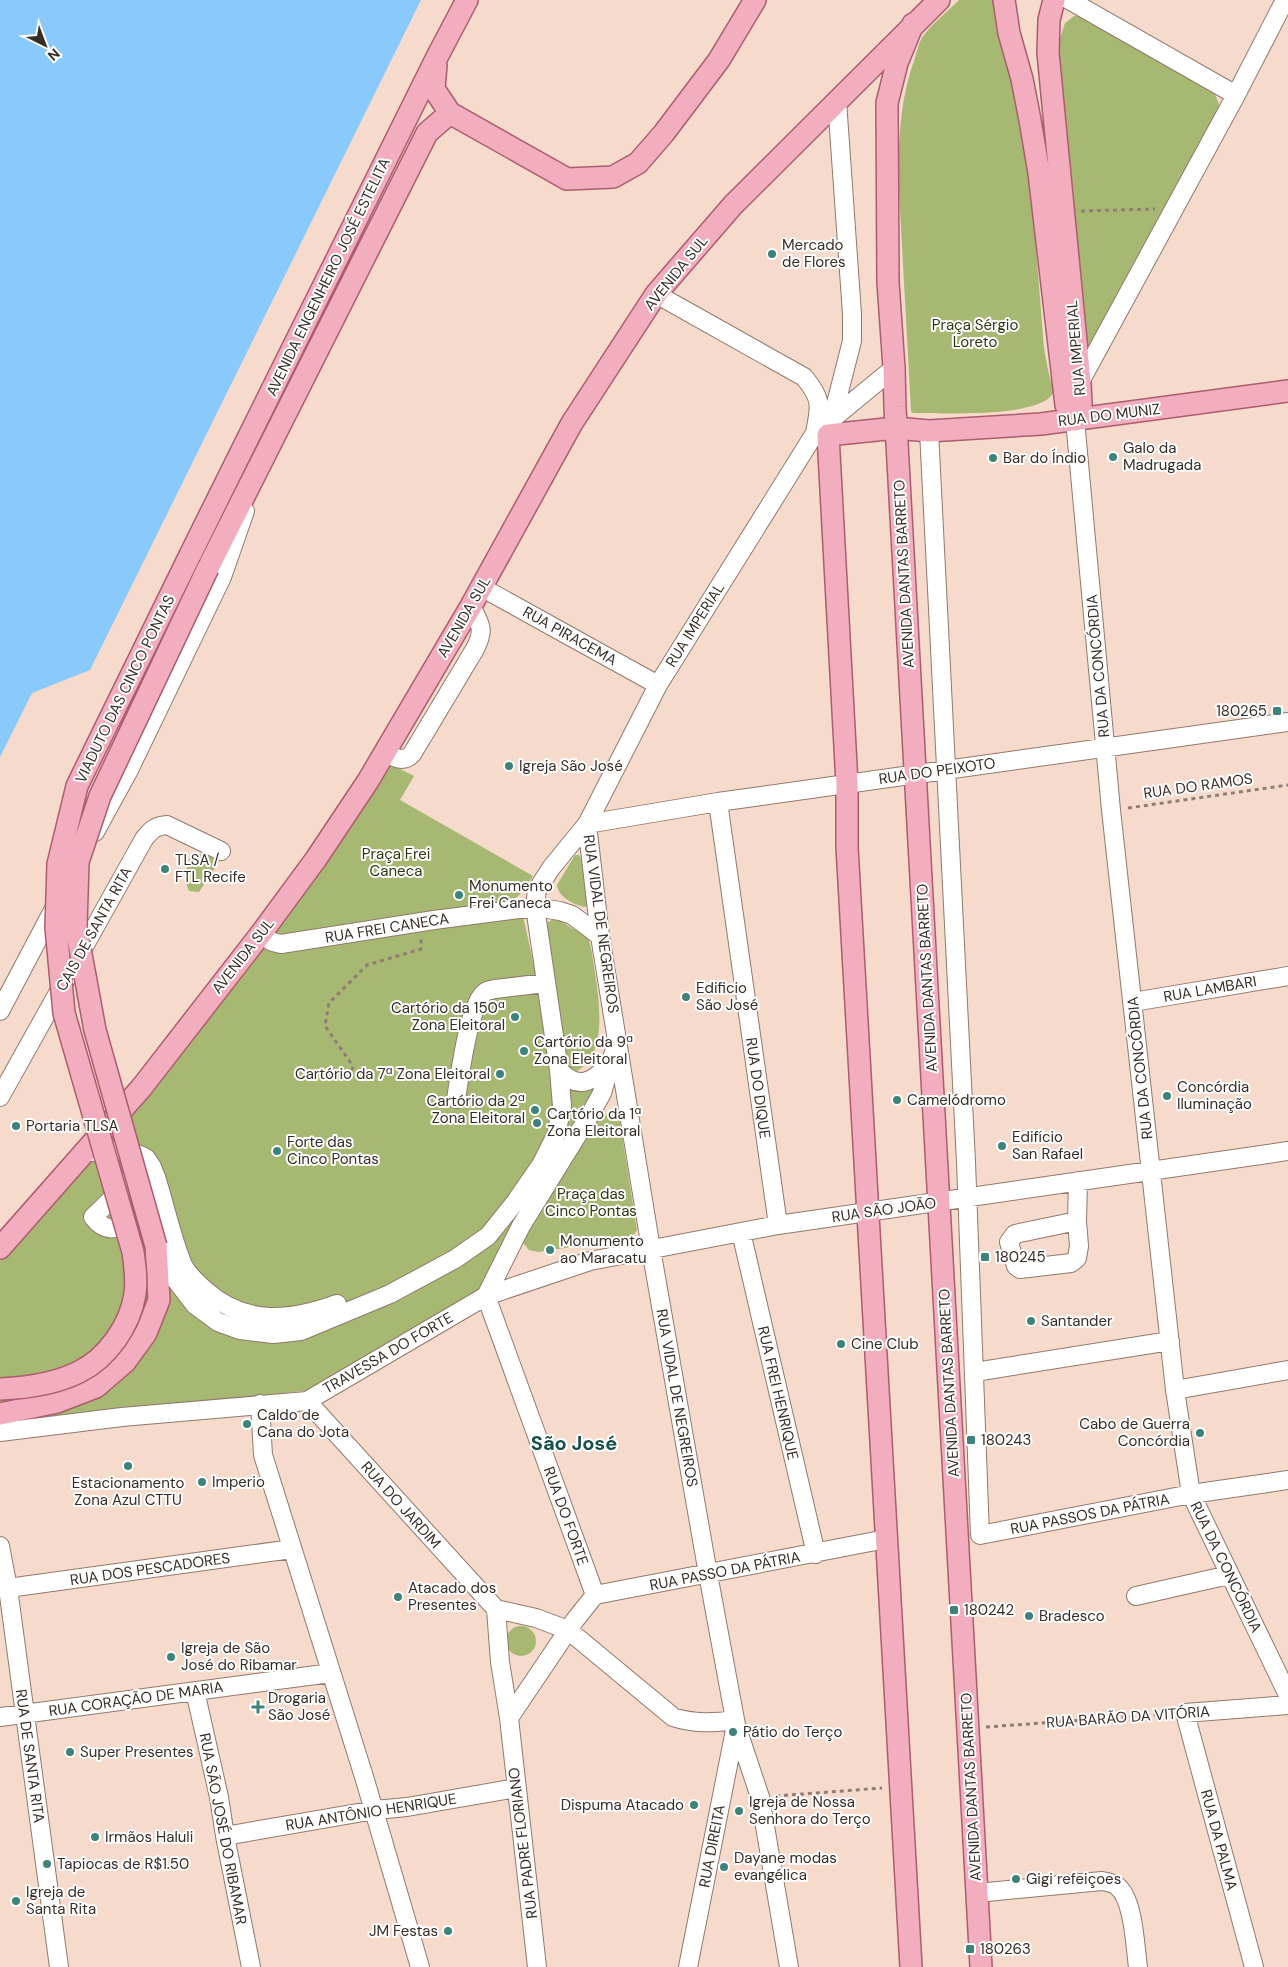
<svg xmlns="http://www.w3.org/2000/svg" width="1288" height="1967" viewBox="0 0 1288 1967" font-family="'DM Sans',sans-serif">
<style>
.green{fill:#a6b871}
.water{fill:#89c9fb}
.lines{fill:none;stroke-linecap:round;stroke-linejoin:round}
.minor-casing{stroke:#91796b;stroke-width:20}
.major-casing{stroke:#ab5d6d;stroke-width:24}
.path{stroke:#907e74;stroke-width:3;stroke-dasharray:4 4;stroke-linecap:butt}
.minor{stroke:#fff;stroke-width:18}
.major{stroke:#f2adbe;stroke-width:21}
.major-bridge-casing{stroke:#ab5d6d;stroke-width:24;stroke-linecap:butt}
.major-bridge{stroke:#f2adbe;stroke-width:21}
.poi-dot{fill:#3d8379;stroke:#fff;stroke-width:2}
.labels{text-anchor:middle;stroke-width:4;stroke-linejoin:round;paint-order:stroke}
.poi-label{font-size:15px;fill:#372d27;stroke:#fff;text-anchor:start}
.street-label{font-size:15px;fill:#372d27;stroke:#fff}
.park-label{font-size:15px;fill:#2e3710;stroke:#fff}
.district-label{font-size:20px;font-weight:bold;fill:#154f48;stroke:#fff}
</style>
<rect width="100%" height="100%" fill="#f6dbcd"/>
<path class="green" d="M959,0h35l19,79 16,83 15,186c2,12 4,23 7,34 1,3 4,7 2,11 -12,25 -114,20 -140,20l-2,-2 -13,-238c1,-39 3,-78 17,-115 2,-7 4,-16 8,-22 10,-13 24,-24 36,-36z
M1074,16h5l135,76 5,12 -1,7 -129,236 -5,-1 -26,-301 7,-22z
M388,763l26,13 -14,24 133,76c-7,11 -13,23 -27,26l-235,35 78,-106z
M199,854l9,1 13,4 -22,33 -10,-1c-5,-12 -3,-22 1,-34l7,1z
M575,855h4l2,4 7,45 -3,3c-11,-2 -27,-10 -28,-22z
M523,916l20,90 11,69h49l-120,215 -165,99 -318,40v-168l49,-51 208,-260z
M554,919l5,1 29,18c4,10 5,24 7,35 4,28 13,81 -18,98l-10,-4 -21,-144z
M606,1114l8,1 6,7 17,108 -5,8 -94,14 -9,-2 -8,-10 1,-9 76,-112z
M506 1641a15 15 0 1 1 30 0a15 15 0 1 1-30 0Z"/>
<path class="water" d="M0,0h421l-331,670 -58,23 -32,64z"/>
<g class="lines">
<defs>
<path id="minor" d="M1069,0l167,95
M656,294l148,83c19,23 16,29 11,56
M1076,382h4l156,-287 49,-95
M1075,420l36,390 64,580 16,104 97,201
M831,423l21,-82v-27l-15,-213
M929,431l37,731 14,373 211,-41 97,-14
M481,587l177,98
M385,752c10,6 18,11 27,2l63,-105c10,-20 6,-23 -4,-43
M718,802l60,423
M587,824l13,112 51,313 57,325 28,151 24,72 29,170
M587,824l131,-22 570,-80
M95,832l33,-60 94,-195 23,-66
M263,931c5,10 8,11 18,13l153,-24 101,-13 25,4 12,4 28,21
M1133,1002l155,-26
M0,1011l57,-108
M559,1070c19,21 35,12 50,-7
M0,1097l144,-258c7,-9 11,-13 23,-14l54,26
M456,1099c4,-24 12,-91 28,-106 3,-3 7,-3 11,-4l50,-6
M91,1152c19,-2 37,-4 55,6 -14,22 -34,41 -53,59 21,28 41,-5 68,3
M146,1158l6,9 4,10c9,28 16,62 27,88 5,10 14,18 22,25 40,36 86,31 132,14
M1077,1221l-62,13 -6,8 7,24 4,3 51,-6 6,-5 2,-12 -2,-25 1,-40
M741,1232l75,322
M157,1246l18,33 20,26 23,17 22,8 33,4 28,-3 89,-37 65,-35 33,-23 28,-35 25,-36 15,-30 6,-29 -3,-36 -24,-163 2,-17 14,-22 36,-44 71,-139 157,-252 79,-65
M486,1296l109,299
M486,1296l35,-70 70,-113 11,-20 14,-48
M975,1372l195,-31
M1175,1390l113,-20
M307,1401l189,208
M260,1404l3,51 102,325 55,187
M0,1432l122,-15 185,-16 179,-105 104,-35 188,-36 510,-74
M0,1546l8,42 51,379
M8,1588l284,-39
M1136,1596l93,-21
M496,1609l4,53 9,56 28,249
M496,1609l40,9 32,12 105,87c21,7 41,6 62,3
M195,1691l24,106 6,39 26,131
M0,1717l331,-44
M509,1718l66,-98 20,-25 291,-56
M225,1836l150,-26 32,-3 110,-19
M977,1893l125,-12c5,1 11,2 15,5 17,13 18,61 21,81
M688,1967l48,-242
M1254,1967l-69,-254 103,-8"/>
<path id="major" d="M1004,0l5,33 13,46 8,41 9,53 27,232 9,15
M1054,0l-5,20 -1,33 32,329 1,22 -6,16
M913,24l-16,39 -10,40 1,179 6,86 1,39 86,1560
M436,65l-2,24 16,24
M190,555l247,-498 30,-57
M208,568l219,-435 23,-20 117,66 46,-2 25,-14 26,-30 55,-73 36,-60
M0,1248l142,-161 121,-156 53,-72 52,-78 103,-175 101,-183 84,-129 77,-89 206,-205
M0,1414l57,-12 39,-15 29,-25 21,-29 13,-33 -3,-54
M911,1967l-64,-1120v-63l-19,-349 68,-7 33,3 112,-7 247,-33"/>
</defs>
<use href="#minor" class="minor-casing"/>
<use href="#major" class="major-casing"/>
<path class="path" d="M1081,211l74,-2
M1128,808l160,-23
M350,1078l3,-12 -28,-40 4,-23 38,-38 54,-16v-10
M986,1727l183,-13
M776,1796l106,-8"/>
<use href="#minor" class="minor"/>
<use href="#major" class="major"/>
<defs>
<path id="major-bridge" d="M156,1246l-61,-216 -19,-103 2,-65 22,-66 108,-228
M0,1389c25,-1 55,-5 79,-17 28,-14 51,-46 56,-78 2,-14 0,-28 -2,-42l-69,-239 -8,-85 2,-64 19,-78 113,-231"/>
</defs>
<use href="#major-bridge" class="major-bridge-casing"/>
<use href="#major-bridge" class="major-bridge"/>
</g>
<g class="poi-dot">
<circle cx="772" cy="254" r="5"/>
<circle cx="1113" cy="457" r="5"/>
<circle cx="993" cy="458" r="5"/>
<rect x="1272" y="706" width="10" height="10" rx="2.5"/>
<circle cx="509" cy="766" r="5"/>
<circle cx="165" cy="869" r="5"/>
<circle cx="459" cy="895" r="5"/>
<circle cx="686" cy="997" r="5"/>
<circle cx="515" cy="1017" r="5"/>
<circle cx="524" cy="1051" r="5"/>
<circle cx="500" cy="1074" r="5"/>
<circle cx="1167" cy="1096" r="5"/>
<circle cx="897" cy="1100" r="5"/>
<circle cx="535" cy="1110" r="5"/>
<circle cx="537" cy="1123" r="5"/>
<circle cx="16" cy="1126" r="5"/>
<circle cx="1002" cy="1146" r="5"/>
<circle cx="277" cy="1151" r="5"/>
<circle cx="550" cy="1250" r="5"/>
<rect x="980" y="1252" width="10" height="10" rx="2.5"/>
<circle cx="1031" cy="1321" r="5"/>
<circle cx="841" cy="1344" r="5"/>
<circle cx="247" cy="1424" r="5"/>
<circle cx="1200" cy="1433" r="5"/>
<rect x="966" y="1435" width="10" height="10" rx="2.5"/>
<circle cx="128" cy="1466" r="5"/>
<circle cx="202" cy="1482" r="5"/>
<circle cx="398" cy="1597" r="5"/>
<rect x="949" y="1605" width="10" height="10" rx="2.5"/>
<circle cx="1029" cy="1616" r="5"/>
<circle cx="171" cy="1657" r="5"/>
<path d="M255.5 1699.5h5v5h5v5h-5v5h-5v-5h-5v-5h5z"/>
<circle cx="733" cy="1732" r="5"/>
<circle cx="70" cy="1752" r="5"/>
<circle cx="694" cy="1805" r="5"/>
<circle cx="739" cy="1811" r="5"/>
<circle cx="95" cy="1837" r="5"/>
<circle cx="47" cy="1864" r="5"/>
<circle cx="724" cy="1867" r="5"/>
<circle cx="1016" cy="1879" r="5"/>
<circle cx="16" cy="1901" r="5"/>
<circle cx="448" cy="1931" r="5"/>
<rect x="965" y="1944" width="10" height="10" rx="2.5"/>
</g>
<g class="labels">
<g class="poi-label">
<text x="782" y="250">Mercado<tspan x="782" dy="17">de Flores</tspan></text>
<text x="1123" y="453">Galo da<tspan x="1123" dy="17">Madrugada</tspan></text>
<text x="1003" y="463">Bar do Índio</text>
<text x="1267" y="716" text-anchor="end">180265</text>
<text x="519" y="771">Igreja São José</text>
<text x="175" y="865">TLSA /<tspan x="175" dy="17">FTL Recife</tspan></text>
<text x="469" y="891">Monumento<tspan x="469" dy="17">Frei Caneca</tspan></text>
<text x="696" y="993">Edificio<tspan x="696" dy="17">São José</tspan></text>
<text x="505" y="1013" text-anchor="end">Cartório da 150ª<tspan x="505" dy="17">Zona Eleitoral</tspan></text>
<text x="534" y="1047">Cartório da 9ª<tspan x="534" dy="17">Zona Eleitoral</tspan></text>
<text x="490" y="1079" text-anchor="end">Cartório da 7ª Zona Eleitoral</text>
<text x="1177" y="1092">Concórdia<tspan x="1177" dy="17">Iluminação</tspan></text>
<text x="907" y="1105">Camelódromo</text>
<text x="525" y="1106" text-anchor="end">Cartório da 2ª<tspan x="525" dy="17">Zona Eleitoral</tspan></text>
<text x="547" y="1119">Cartório da 1ª<tspan x="547" dy="17">Zona Eleitoral</tspan></text>
<text x="26" y="1131">Portaria TLSA</text>
<text x="1012" y="1142">Edifício<tspan x="1012" dy="17">San Rafael</tspan></text>
<text x="287" y="1147">Forte das<tspan x="287" dy="17">Cinco Pontas</tspan></text>
<text x="560" y="1246">Monumento<tspan x="560" dy="17">ao Maracatu</tspan></text>
<text x="995" y="1262">180245</text>
<text x="1041" y="1326">Santander</text>
<text x="851" y="1349">Cine Club</text>
<text x="257" y="1420">Caldo de<tspan x="257" dy="17">Cana do Jota</tspan></text>
<text x="1190" y="1429" text-anchor="end">Cabo de Guerra<tspan x="1190" dy="17">Concórdia</tspan></text>
<text x="981" y="1445">180243</text>
<text x="212" y="1487">Imperio</text>
<text x="128" y="1488" text-anchor="middle">Estacionamento<tspan x="128" dy="17">Zona Azul CTTU</tspan></text>
<text x="408" y="1593">Atacado dos<tspan x="408" dy="17">Presentes</tspan></text>
<text x="964" y="1615">180242</text>
<text x="1039" y="1621">Bradesco</text>
<text x="181" y="1653">Igreja de São<tspan x="181" dy="17">José do Ribamar</tspan></text>
<text x="268" y="1703">Drogaria<tspan x="268" dy="17">São José</tspan></text>
<text x="743" y="1737">Pátio do Terço</text>
<text x="80" y="1757">Super Presentes</text>
<text x="749" y="1807">Igreja de Nossa<tspan x="749" dy="17">Senhora do Terço</tspan></text>
<text x="684" y="1810" text-anchor="end">Dispuma Atacado</text>
<text x="105" y="1842">Irmãos Haluli</text>
<text x="734" y="1863">Dayane modas<tspan x="734" dy="17">evangélica</tspan></text>
<text x="57" y="1869">Tapiocas de R$1.50</text>
<text x="1026" y="1884">Gigi refeiçoes</text>
<text x="26" y="1897">Igreja de<tspan x="26" dy="17">Santa Rita</tspan></text>
<text x="438" y="1936" text-anchor="end">JM Festas</text>
<text x="980" y="1954">180263</text>
</g>
<g class="street-label">
<text transform="translate(676 273) rotate(-51)" y="5">AVENIDA SUL</text>
<text transform="translate(328 277) rotate(-64)" y="5">AVENIDA ENGENHEIRO JOSÉ ESTELITA</text>
<text transform="translate(1076 348) rotate(-95)" y="5">RUA IMPERIAL</text>
<text transform="translate(1109 415) rotate(-7)" y="5">RUA DO MUNIZ</text>
<text transform="translate(904 574) rotate(-93)" y="5">AVENIDA DANTAS BARRETO</text>
<text transform="translate(464 617) rotate(-60)" y="5">AVENIDA SUL</text>
<text transform="translate(695 625) rotate(-58)" y="5">RUA IMPERIAL</text>
<text transform="translate(570 636) rotate(29)" y="5">RUA PIRACEMA</text>
<text transform="translate(1098 666) rotate(-95)" y="5">RUA DA CONCÓRDIA</text>
<text transform="translate(125 689) rotate(-64)" y="5">VIADUTO DAS CINCO PONTAS</text>
<text transform="translate(937 771) rotate(-8)" y="5">RUA DO PEIXOTO</text>
<text transform="translate(1198 786) rotate(-8)" y="5">RUA DO RAMOS</text>
<text transform="translate(601 924) rotate(82)" y="5">RUA VIDAL DE NEGREIROS</text>
<text transform="translate(387 928) rotate(-9)" y="5">RUA FREI CANECA</text>
<text transform="translate(94 929) rotate(-61)" y="5">CAIS DE SANTA RITA</text>
<text transform="translate(243 956) rotate(-52)" y="5">AVENIDA SUL</text>
<text transform="translate(927 978) rotate(-93)" y="5">AVENIDA DANTAS BARRETO</text>
<text transform="translate(1210 989) rotate(-10)" y="5">RUA LAMBARI</text>
<text transform="translate(1140 1068) rotate(-96)" y="5">RUA DA CONCÓRDIA</text>
<text transform="translate(758 1088) rotate(82)" y="5">RUA DO DIQUE</text>
<text transform="translate(884 1210) rotate(-8)" y="5">RUA SÃO JOÃO</text>
<text transform="translate(388 1353) rotate(-30)" y="5">TRAVESSA DO FORTE</text>
<text transform="translate(949 1383) rotate(-93)" y="5">AVENIDA DANTAS BARRETO</text>
<text transform="translate(778 1393) rotate(77)" y="5">RUA FREI HENRIQUE</text>
<text transform="translate(677 1398) rotate(80)" y="5">RUA VIDAL DE NEGREIROS</text>
<text transform="translate(401 1505) rotate(48)" y="5">RUA DO JARDIM</text>
<text transform="translate(1090 1514) rotate(-11)" y="5">RUA PASSOS DA PÁTRIA</text>
<text transform="translate(566 1516) rotate(70)" y="5">RUA DO FORTE</text>
<text transform="translate(1226 1567) rotate(64)" y="5">RUA DA CONCÓRDIA</text>
<text transform="translate(150 1569) rotate(-8)" y="5">RUA DOS PESCADORES</text>
<text transform="translate(725 1571) rotate(-11)" y="5">RUA PASSO DA PÁTRIA</text>
<text transform="translate(136 1699) rotate(-8)" y="5">RUA CORAÇÃO DE MARIA</text>
<text transform="translate(1128 1717) rotate(-4)" y="5">RUA BARÃO DA VITÓRIA</text>
<text transform="translate(30 1756) rotate(82)" y="5">RUA DE SANTA RITA</text>
<text transform="translate(971 1787) rotate(-93)" y="5">AVENIDA DANTAS BARRETO</text>
<text transform="translate(371 1812) rotate(-9)" y="5">RUA ANTÔNIO HENRIQUE</text>
<text transform="translate(223 1829) rotate(79)" y="5">RUA SÃO JOSÉ DO RIBAMAR</text>
<text transform="translate(1219 1840) rotate(75)" y="5">RUA DA PALMA</text>
<text transform="translate(523 1843) rotate(-97)" y="5">RUA PADRE FLORIANO</text>
<text transform="translate(712 1846) rotate(-79)" y="5">RUA DIREITA</text>
</g>
<g class="park-label">
<text x="975" y="330">Praça Sérgio<tspan x="975" dy="17">Loreto</tspan></text>
<text x="396" y="859">Praça Frei<tspan x="396" dy="17">Caneca</tspan></text>
<text x="591" y="1199">Praça das<tspan x="591" dy="17">Cinco Pontas</tspan></text>
</g>
<g class="district-label">
<text x="574" y="1450">São José</text>
</g>
</g>
<g transform="translate(45 45) rotate(138)" stroke="#ffffff" stroke-width="4" paint-order="stroke">
<path d="M0-4L9 19L0 12L-9 19Z" fill="#372d27"/>
<text y="-8" font-size="14" font-weight="bold" text-anchor="middle" fill="#372d27">N</text>
</g>
</svg>
